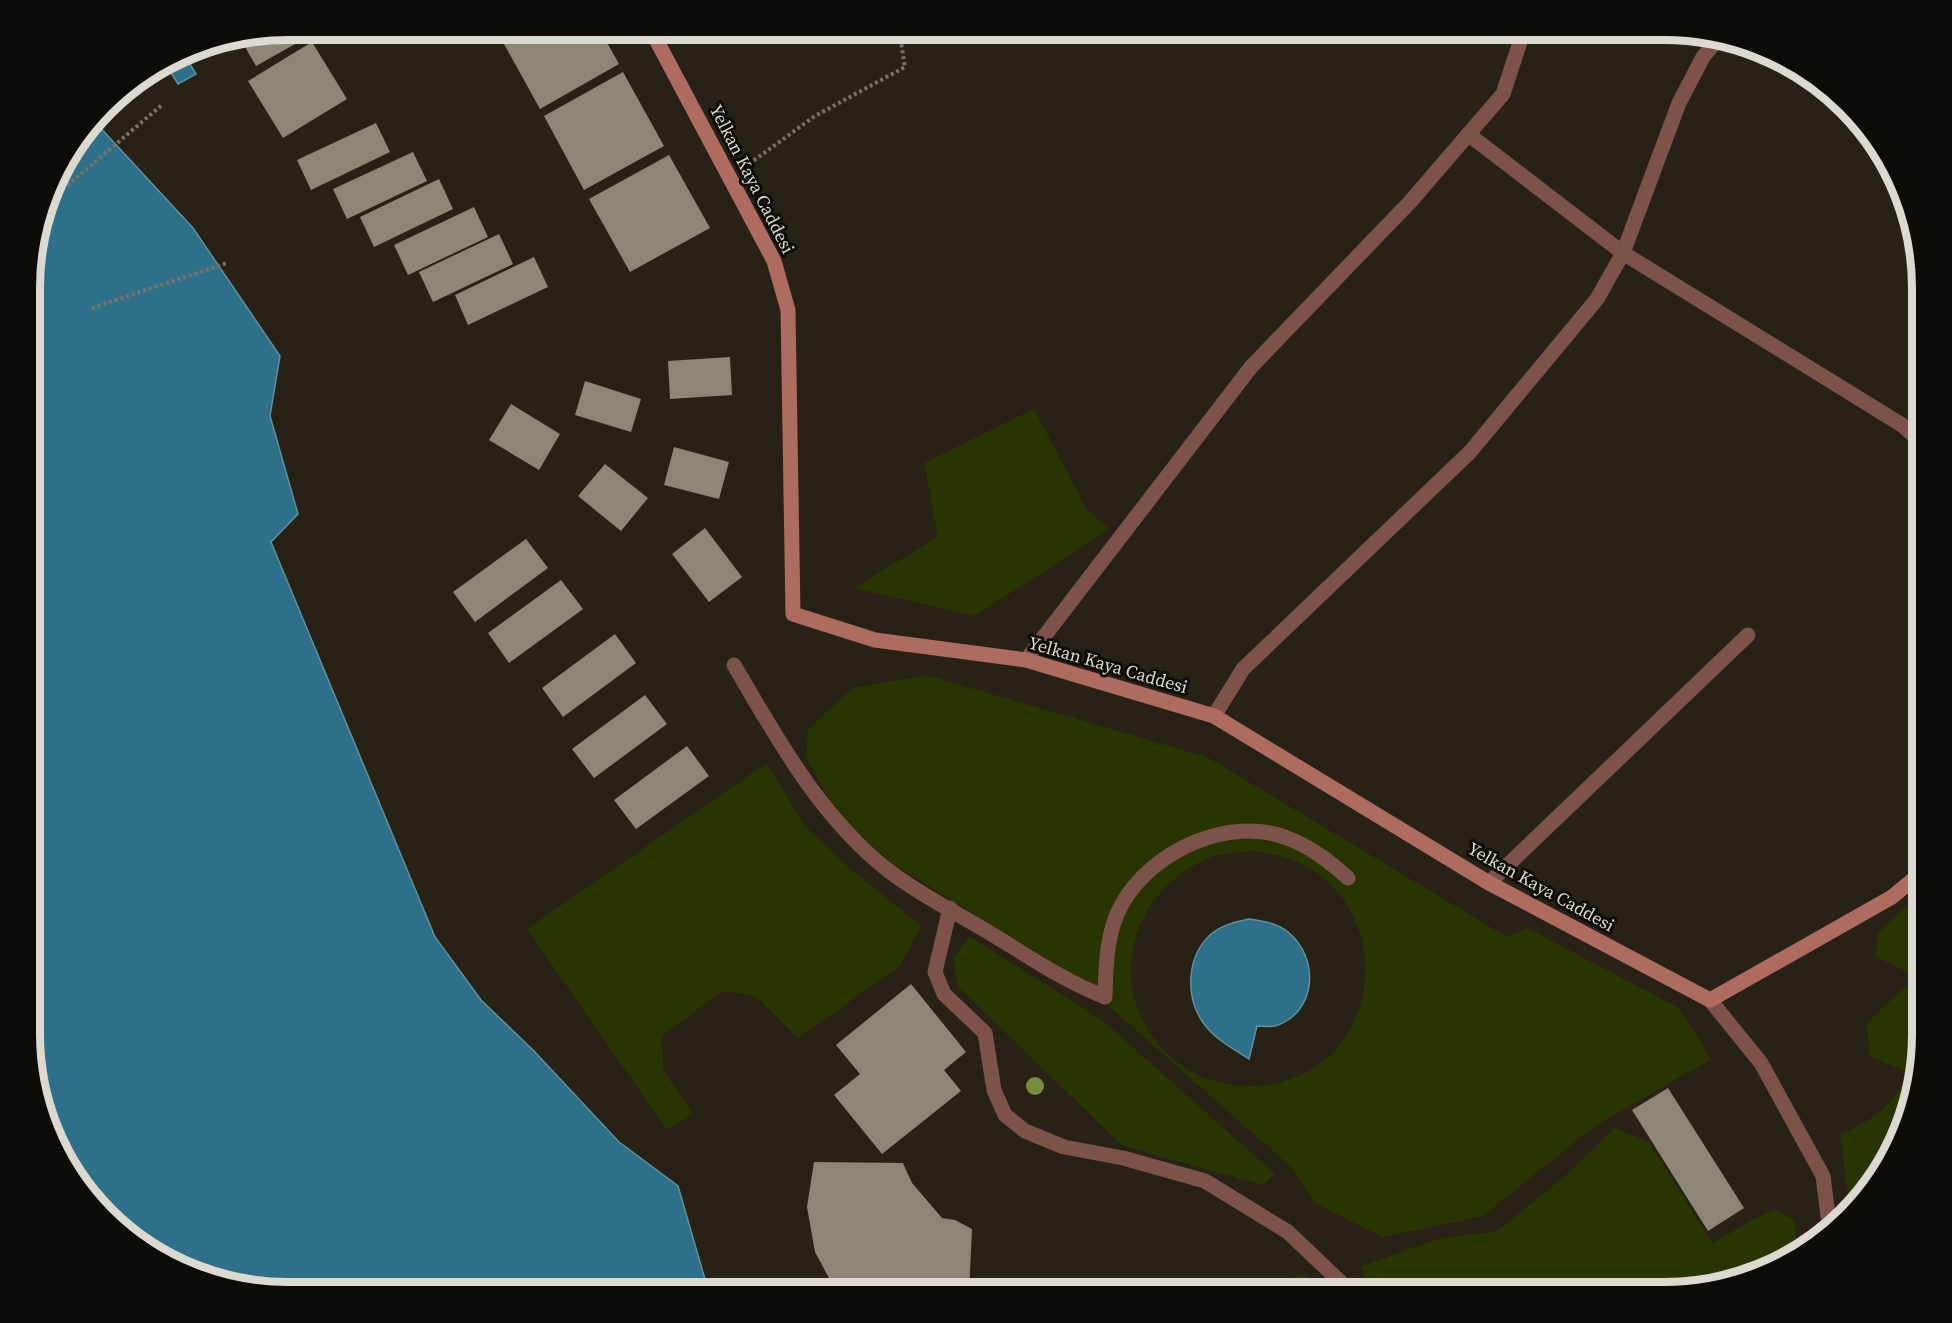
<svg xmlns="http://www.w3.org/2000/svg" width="1952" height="1323" viewBox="0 0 1952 1323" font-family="'Source Serif 4',serif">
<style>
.green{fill:#283500;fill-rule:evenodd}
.water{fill:#2e7089;stroke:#62909e;stroke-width:1.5}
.building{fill:#8d8677}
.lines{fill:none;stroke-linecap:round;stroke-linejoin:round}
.path{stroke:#777368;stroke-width:4;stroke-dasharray:3 3;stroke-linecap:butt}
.lane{stroke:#7c524a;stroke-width:15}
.street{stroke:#7c524a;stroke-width:15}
.secondary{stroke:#ae6b5f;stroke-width:15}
.tree{fill:#798c40}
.labels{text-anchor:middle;stroke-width:6;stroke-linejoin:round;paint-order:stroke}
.street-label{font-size:18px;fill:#dcd9d0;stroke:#0e0c07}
.rim{fill:none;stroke:#dcd9d0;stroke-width:8}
</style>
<rect width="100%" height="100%" fill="#272215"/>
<path class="green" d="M1034,409l53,101 22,19 -134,87 -121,-28 84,-51 -14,-74z
M926,675l281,82 300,180 20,-9 152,80 32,51 -116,67 -112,90 -100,21 -68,-34 -24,-36 -215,-190 -183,-113 -53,-46 -34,-60 2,-29 45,-41zM1253,851c11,2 24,3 35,7 76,25 100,122 54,184 -19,26 -54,43 -86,44 -112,4 -168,-126 -86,-203 13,-12 30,-23 47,-28 11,-2 24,-3 36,-4z
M767,763l38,63 42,40 74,60 -21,40 -102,72 -43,-42 -32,-5 -61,44 1,35 30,44 -26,16 -140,-201z
M1910,902l11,3v146l-13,67 -39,73 -19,16 -10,-72c34,-16 53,-28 68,-63l-37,-15 -5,-33 50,-48 -40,-19 2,-24z
M969,936l133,84 173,154 -12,11 -140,-39 -165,-159 -5,-28z
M1615,1128l34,14 64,102 36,-23 25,-11 21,10 2,30 -19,16 -115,27h-290l-7,-7 -4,-20 79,-28 55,-6 69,-56z
M1304,1275l21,18h-80l-2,-5z"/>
<path class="water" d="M184,54l12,20 -18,10 -12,-19z
M96,123l97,105 87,128 -10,60 28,98 -27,28 164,395 46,63 53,51 85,91 59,44 31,107 -437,-1 -67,-13 -73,-39 -67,-76 -33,-96v-813l25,-81z
M1249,919c14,2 28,4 39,13 32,26 29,81 -13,94 -5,1 -13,0 -18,0l-8,33c-17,-11 -35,-20 -47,-38 -17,-26 -15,-64 8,-86 11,-10 25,-13 39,-16z"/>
<path class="building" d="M289,30h31l-64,36 -15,-26z
M508,30h92l19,34 -79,45 -41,-74z
M312,42l35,57 -64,39 -35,-57z
M623,72l41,74 -80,44 -40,-74z
M376,123l14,29 -79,38 -14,-30z
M413,152l14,29 -80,38 -14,-30z
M669,155l41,73 -80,44 -41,-73z
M439,179l14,30 -79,38 -14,-30z
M474,207l14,30 -80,38 -14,-30z
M499,234l14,30 -80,38 -14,-30z
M534,257l14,30 -80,38 -13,-30z
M730,357l2,38 -62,4 -2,-38z
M585,381l56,18 -10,33 -56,-17z
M511,404l49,30 -21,36 -50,-30z
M674,447l55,15 -10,37 -55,-14z
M605,464l43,34 -27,33 -43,-35z
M705,528l37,49 -33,25 -37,-48z
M526,539l22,29 -73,54 -22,-30z
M561,580l22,29 -74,54 -21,-30z
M615,634l21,29 -73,54 -21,-29z
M645,695l22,29 -73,54 -22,-29z
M687,746l22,30 -73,53 -22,-29z
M911,984l55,68 -22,18 17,21 -79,63 -48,-59 26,-21 -24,-29z
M1668,1088l76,120 -36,23 -76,-121z
M814,1162l89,1 9,20 30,35 13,2 17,9 -3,64h-132l-22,-41 -8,-45z"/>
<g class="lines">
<path class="path" d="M749,164l66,-48 90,-49 -6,-37
M49,201l114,-97
M92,308l135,-45"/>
<path class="lane" d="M734,665c44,75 86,152 155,206 31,24 68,42 101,62 38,23 74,48 115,64 1,-31 1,-65 17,-93 30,-53 107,-89 165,-66 24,9 42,23 61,40
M950,908l-15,64 9,22 41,39 9,57 11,25 20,16 39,16 59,11 82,23 83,51 64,61"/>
<path class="street" d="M1468,134l155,119 279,172 19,17
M1026,660l225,-293 159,-165 93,-108 21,-64
M1214,716l29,-47 227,-217 127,-153 26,-46 56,-150 24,-46 16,-19
M1489,883l259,-248
M1710,1000l51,63 62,113 6,48"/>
<path class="secondary" d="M651,30l123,231 14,49 5,304 82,26 151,20 188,56 275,167 221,117 182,-103 29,-24"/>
</g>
<circle class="tree" cx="1035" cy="1086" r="9"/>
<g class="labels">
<g class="street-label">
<text transform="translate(752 179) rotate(63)" y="6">Yelkan Kaya Caddesi</text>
<text transform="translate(1108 665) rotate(16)" y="6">Yelkan Kaya Caddesi</text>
<text transform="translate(1541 887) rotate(29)" y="6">Yelkan Kaya Caddesi</text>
</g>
</g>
<path d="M0 0H1952V1323H0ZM288 40H1664A248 248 0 0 1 1912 288V1034A248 248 0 0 1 1664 1282H288A248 248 0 0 1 40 1034V288A248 248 0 0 1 288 40Z" fill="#0e0c07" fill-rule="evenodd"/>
<path class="rim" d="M288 40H1664A248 248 0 0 1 1912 288V1034A248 248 0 0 1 1664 1282H288A248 248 0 0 1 40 1034V288A248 248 0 0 1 288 40Z"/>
</svg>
